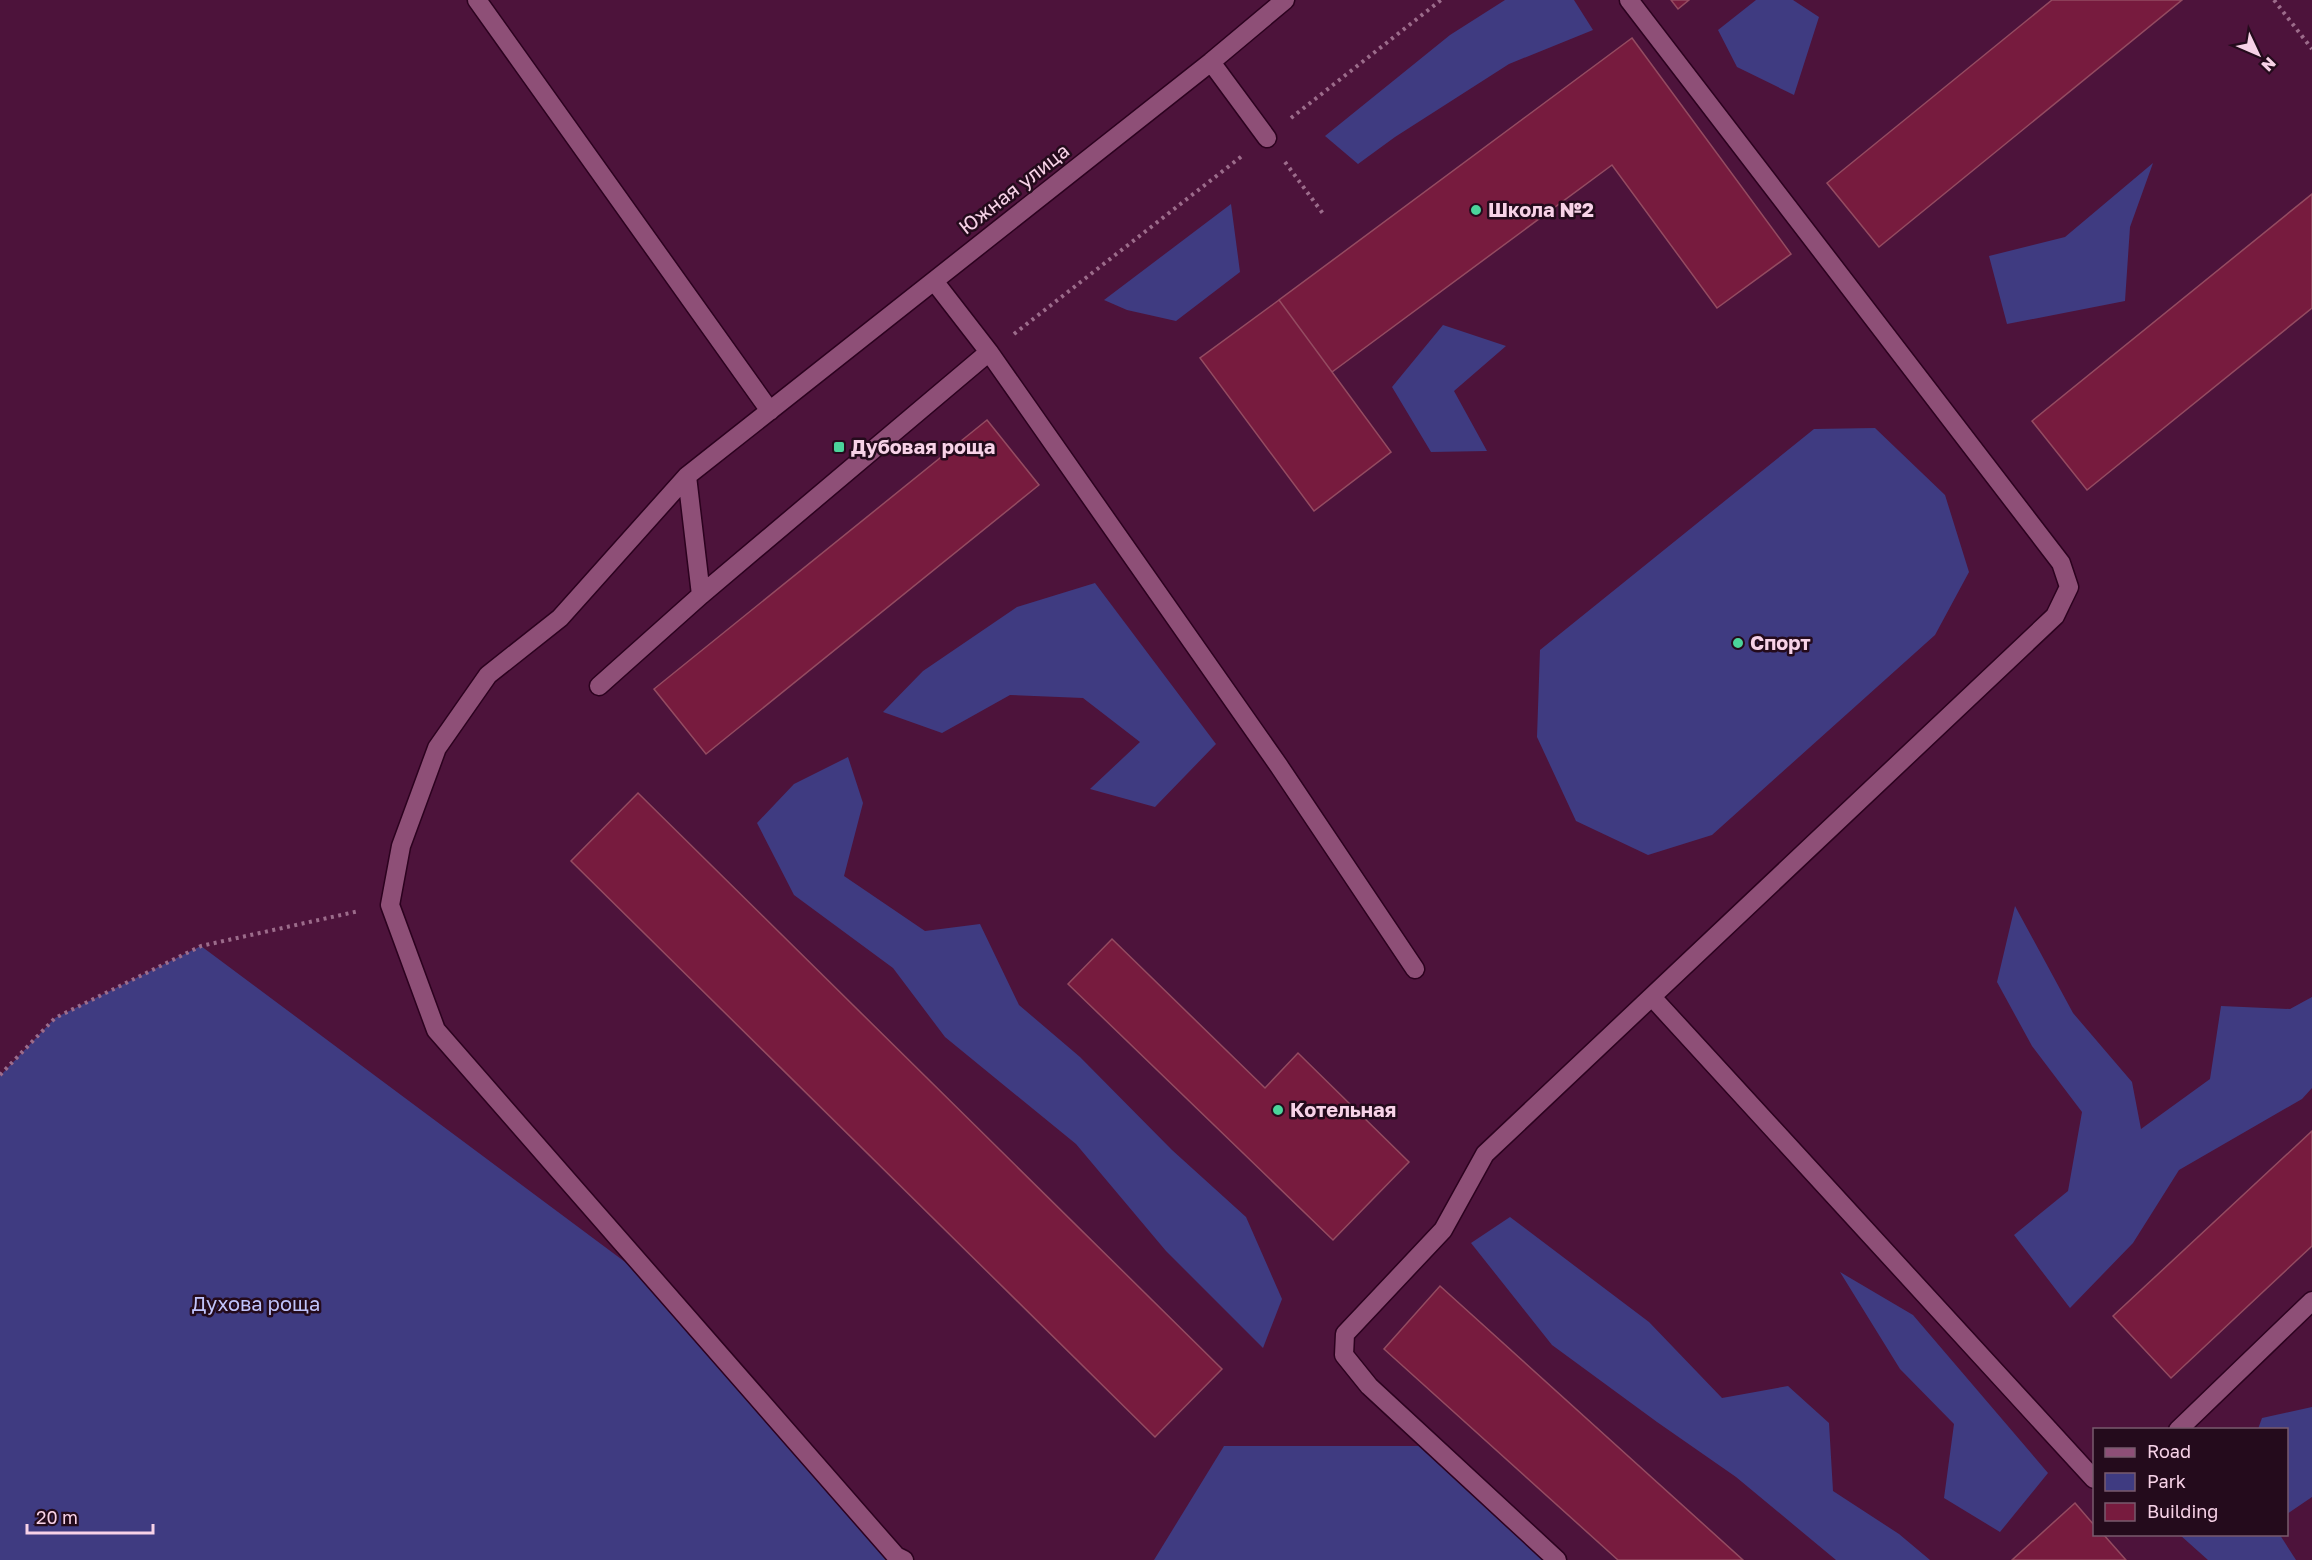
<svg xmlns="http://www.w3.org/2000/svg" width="2312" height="1560" viewBox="0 0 2312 1560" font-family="'Golos Text',sans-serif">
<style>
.green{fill:#3f3b81}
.building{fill:#771b3e;stroke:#944b61;stroke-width:1.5}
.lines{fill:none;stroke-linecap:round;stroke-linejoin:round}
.minor-casing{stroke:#2c021f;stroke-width:21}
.path{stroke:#9c6c8b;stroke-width:4;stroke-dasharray:3 4.5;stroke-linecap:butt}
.minor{stroke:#8e4f77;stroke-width:18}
.poi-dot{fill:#4bd49b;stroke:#240b1c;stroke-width:2}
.labels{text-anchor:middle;stroke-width:5;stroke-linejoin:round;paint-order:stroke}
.street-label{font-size:20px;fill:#f7d2e7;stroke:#240b1c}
.poi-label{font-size:20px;font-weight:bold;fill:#f7d2e7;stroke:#240b1c;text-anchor:start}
.park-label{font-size:20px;fill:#c1c4fb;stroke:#240b1c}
</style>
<rect width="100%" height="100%" fill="#4d133b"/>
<path class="green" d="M1505,0h69l19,30 -84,34 -114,73 -37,27 -33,-28 125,-101z
M1756,0h37l26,17 -25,78 -57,-28 -19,-37z
M2153,163l-23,64 -5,74 -118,23 -18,-68 76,-19z
M1231,204l9,68 -64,49 -49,-11 -23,-10z
M1443,325l63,21 -52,45 33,60 -56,1 -39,-65z
M1875,428l70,67 24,77 -34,63 -223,200 -64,20 -72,-34 -39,-84 3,-87 274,-221z
M1095,583l121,161 -61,63 -65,-18 50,-47 -57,-44 -73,-3 -68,38 -59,-21 40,-41 94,-64z
M848,757l15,46 -19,73 81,55 55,-7 39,81 61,52 92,93 74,67 36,82 -19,49 -97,-97 -90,-107 -131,-107 -52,-69 -99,-73 -37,-72 37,-39z
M2015,906l58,107 59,69 9,47 69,-50 11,-73 69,3 22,-12v91l-10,11 -123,71 -46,73 -63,65 -56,-73 54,-44 14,-79 -50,-66 -35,-64z
M201,946l455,339 233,275h-889v-484l55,-58z
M1510,1217l139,105 73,76 66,-12 41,37 4,68 66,43 31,26h-94l-100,-83 -79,-55 -105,-77 -81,-102z
M1840,1272l73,43 135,158 -48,59 -56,-34 10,-74 -54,-55z
M2312,1407v90l-25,17 -1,-84 -28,-1 4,-11z
M1224,1446h202l121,114h-393z
M2180,1535h100l16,25h-88z"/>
<path class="building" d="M1671,0h18l-11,9z
M2052,0h130l-303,247 -52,-64z
M1632,38l159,216 -74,54 -105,-143 -280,207 -53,-72z
M2312,194v114l-225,182 -55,-69z
M1279,300l112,152 -77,59 -114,-153z
M987,420l52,65 -333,269 -52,-65z
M638,793l584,576 -67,68 -584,-576z
M1112,939l153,149 33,-35 111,109 -76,78 -265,-256z
M2312,1131v115l-141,132 -58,-62z
M1440,1286l303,274h-125l-234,-211z
M2075,1503l19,22v9h9l23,26h-114z"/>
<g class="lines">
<defs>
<path id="minor" d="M477,0l293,411
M1211,62l56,76
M934,281l55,71 290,414 136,203
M687,476l14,119
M599,686l102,-91 288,-243
M1652,997l442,482
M2178,1430l134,-129
M904,1560l-8,-4 -460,-526 -46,-125 11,-59 36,-98 51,-73 72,-57 127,-142 524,-414 74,-62
M1557,1560l-188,-174 -25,-31 1,-21 98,-104 42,-76 570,-538 14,-29 -8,-24 -432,-563"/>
</defs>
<use href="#minor" class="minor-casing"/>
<path class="path" d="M2274,0l38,49
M1291,118l150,-118
M1285,162l39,53
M1014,334l228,-178
M0,1075l55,-57 146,-72 158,-35"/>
<use href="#minor" class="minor"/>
</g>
<g class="poi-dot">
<circle cx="1476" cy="210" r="6"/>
<rect x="833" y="441" width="12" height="12" rx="3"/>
<circle cx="1738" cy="643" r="6"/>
<circle cx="1278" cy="1110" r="6"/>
</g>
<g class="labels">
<g class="street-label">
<text transform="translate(1014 189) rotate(-38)" y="7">Южная улица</text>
</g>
<g class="poi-label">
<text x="1488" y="217">Школа №2</text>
<text x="851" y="454">Дубовая роща</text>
<text x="1750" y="650">Спорт</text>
<text x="1290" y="1117">Котельная</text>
</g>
<g class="park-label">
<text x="256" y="1311">Духова роща</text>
</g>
</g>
<rect x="2093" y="1428" width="195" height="108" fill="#240b1c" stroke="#785b6d" stroke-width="1.5"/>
<rect x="2105" y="1448" width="30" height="9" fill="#8e4f77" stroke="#785b6d" stroke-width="1.5"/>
<text x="2147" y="1458" font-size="18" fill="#f7d2e7">Road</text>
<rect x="2105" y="1473" width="30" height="18" fill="#3f3b81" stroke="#785b6d" stroke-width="1.5"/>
<text x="2147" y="1488" font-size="18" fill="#f7d2e7">Park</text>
<rect x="2105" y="1503" width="30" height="18" fill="#771b3e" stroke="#785b6d" stroke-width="1.5"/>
<text x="2147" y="1518" font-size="18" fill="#f7d2e7">Building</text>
<g transform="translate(2258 54) rotate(134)" stroke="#240b1c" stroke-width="4.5" paint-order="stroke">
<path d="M0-4.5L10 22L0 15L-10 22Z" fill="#f7d2e7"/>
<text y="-9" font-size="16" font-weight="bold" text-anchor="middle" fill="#f7d2e7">N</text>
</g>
<path d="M27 1524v9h126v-9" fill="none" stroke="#f7d2e7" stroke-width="3"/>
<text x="36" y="1524" font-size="18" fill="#f7d2e7" stroke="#240b1c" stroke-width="4.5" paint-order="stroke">20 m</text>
</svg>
